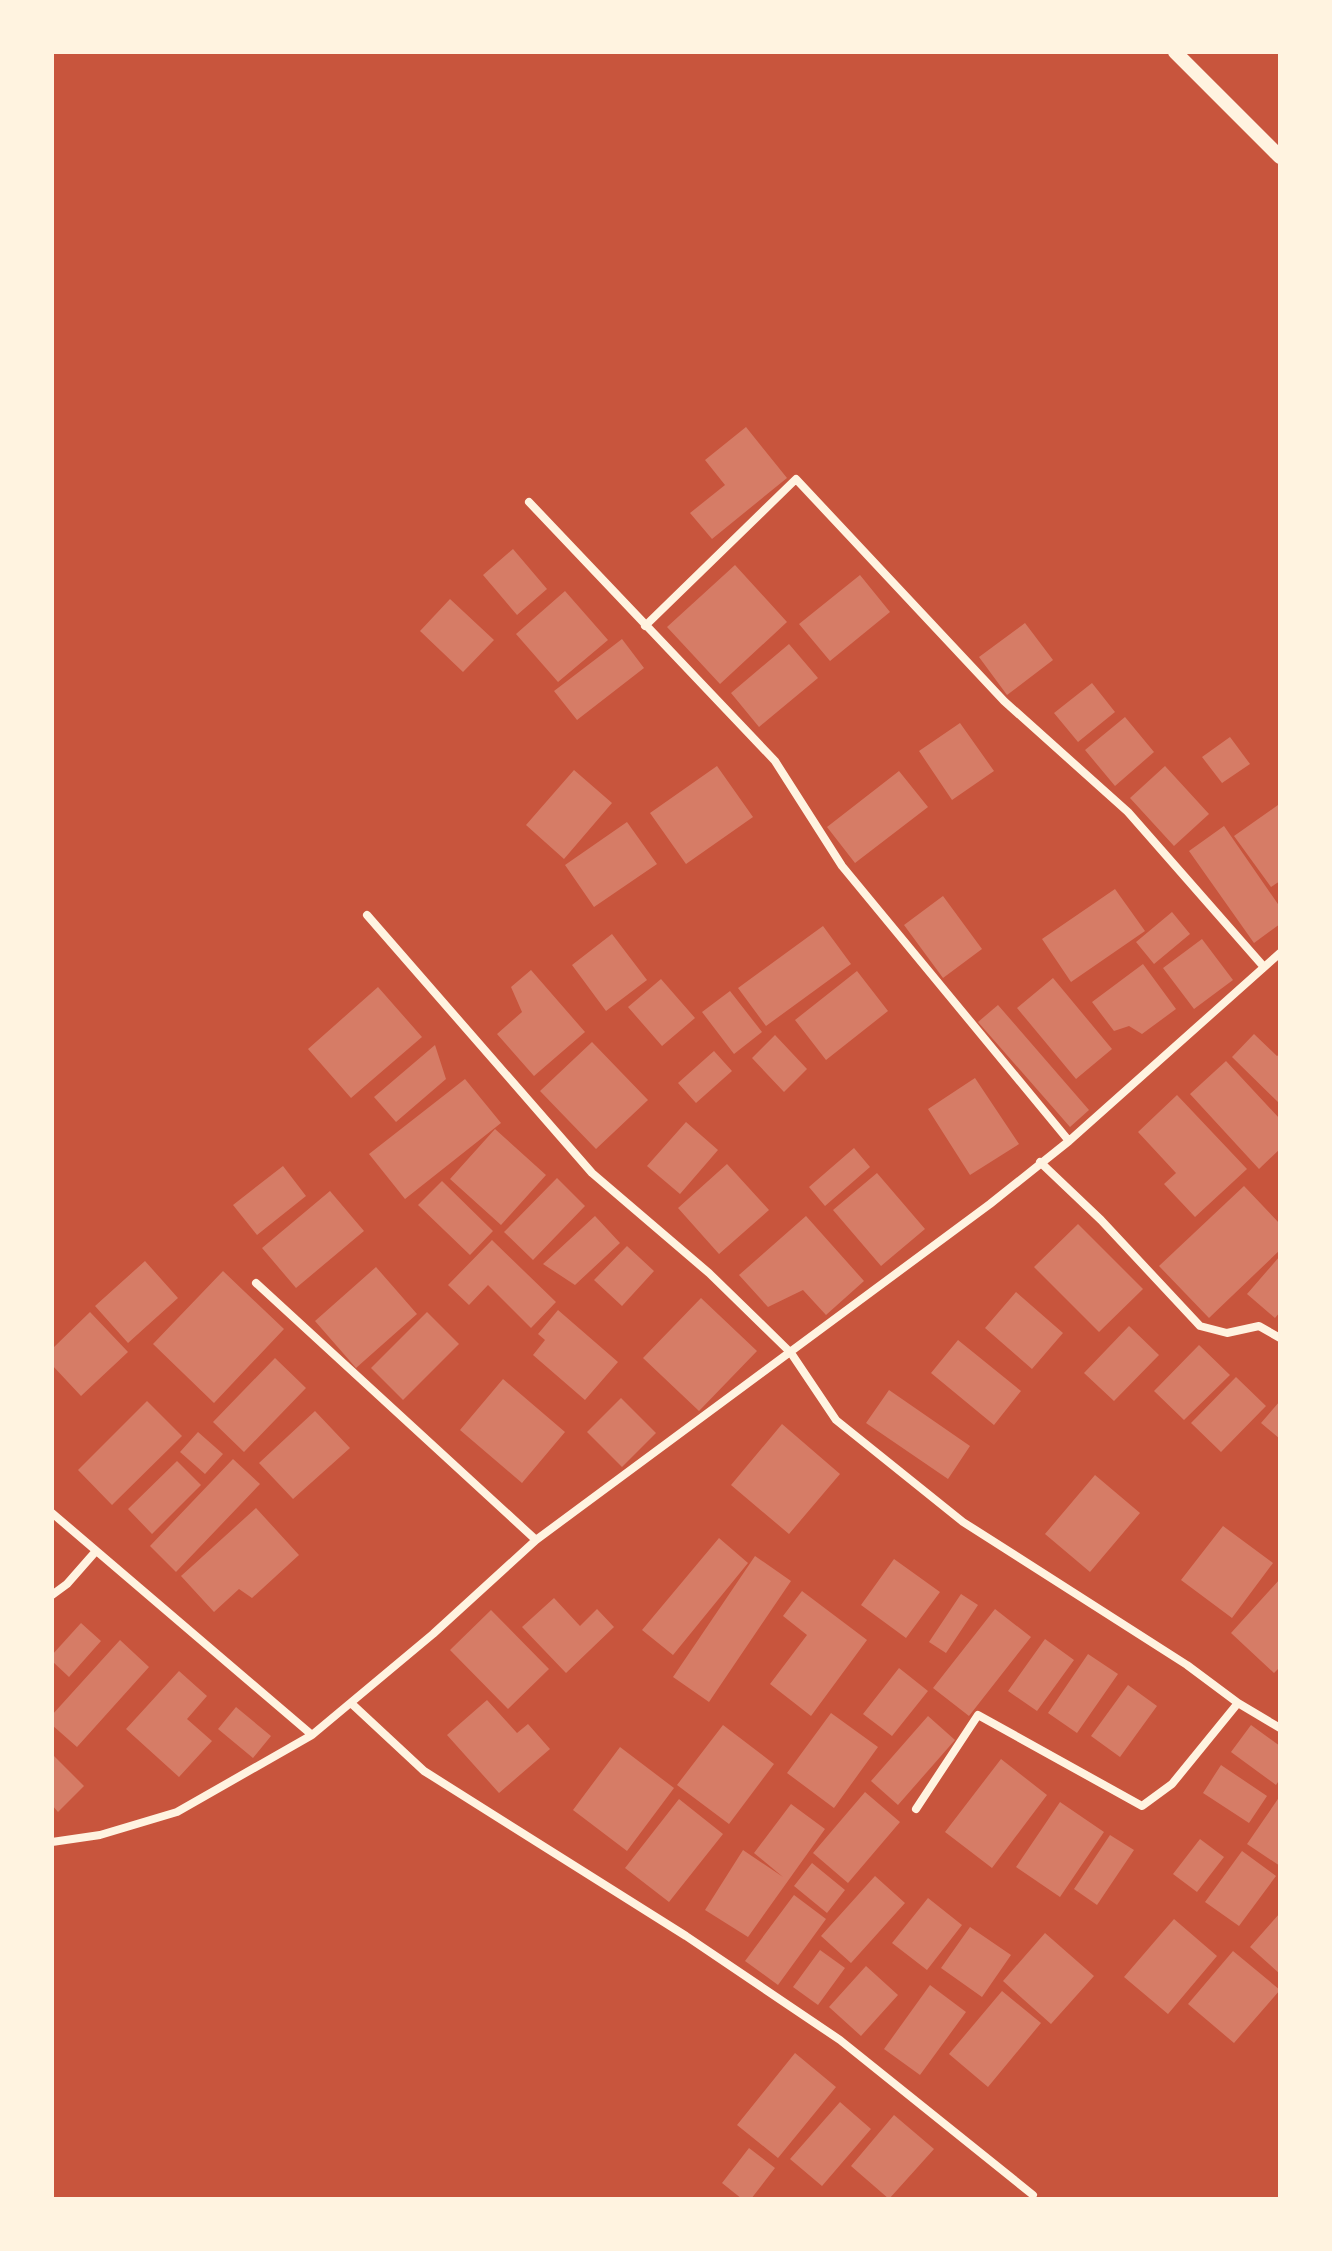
<svg xmlns="http://www.w3.org/2000/svg" width="1332" height="2251" viewBox="0 0 1332 2251" font-family="'Source Sans 3',sans-serif">
<style>
.building{fill:#d67c66}
.lines{fill:none;stroke-linecap:round;stroke-linejoin:round}
.minor{stroke:#fff3e0;stroke-width:8}
.tertiary{stroke:#fff3e0;stroke-width:14}
</style>
<rect width="100%" height="100%" fill="#c8553d"/>
<path class="building" d="M746,427l41,51 -75,61 -22,-26 35,-28 -20,-25z
M513,549l34,40 -30,26 -34,-40z
M735,565l52,57 -67,62 -53,-57z
M860,575l30,37 -60,49 -31,-37z
M565,591l43,49 -50,42 -42,-48z
M450,599l44,41 -31,32 -43,-41z
M1025,623l28,37 -46,35 -28,-38z
M622,639l22,29 -67,52 -23,-29z
M789,644l29,34 -59,49 -28,-34z
M1092,683l23,29 -37,30 -24,-29z
M1125,717l29,35 -39,34 -30,-36z
M960,723l34,48 -42,29 -33,-49z
M1230,737l20,27 -28,19 -20,-26z
M717,766l36,51 -67,47 -36,-51z
M1165,766l44,48 -35,32 -44,-48z
M574,770l38,33 -48,56 -38,-34z
M899,771l29,36 -73,56 -28,-36z
M1278,805l2,76 -9,6 -37,-51z
M627,822l30,42 -63,43 -29,-42z
M1224,826l56,81v17l-26,19 -65,-92z
M1115,889l30,42 -74,51 -29,-43z
M943,896l39,53 -39,29 -39,-53z
M1172,912l18,22 -36,30 -18,-22z
M823,926l28,38 -85,62 -28,-38z
M612,934l35,46 -41,31 -34,-46z
M1202,939l31,41 -39,29 -31,-41z
M1143,964l33,45 -34,25 -13,-8 -15,5 -22,-29z
M531,970l54,62 -51,44 -37,-42 25,-22 -11,-25z
M857,971l31,40 -62,49 -31,-40z
M1053,978l59,71 -36,30 -59,-71z
M661,979l34,39 -33,28 -34,-39z
M378,987l44,50 -71,61 -43,-49z
M730,991l32,41 -28,22 -32,-42z
M998,1005l91,105 -19,17 -92,-105z
M1254,1034l23,22 3,-2v50l-48,-47z
M775,1035l32,34 -23,23 -32,-34z
M592,1042l56,58 -52,49 -56,-58z
M435,1045l11,34 -50,43 -22,-25z
M714,1051l18,20 -36,32 -18,-20z
M1226,1061l54,58v30l-21,20 -69,-75z
M975,1078l44,66 -49,31 -42,-66z
M465,1079l36,44 -96,76 -36,-45z
M1177,1095l70,74 -52,48 -31,-33 12,-11 -38,-41z
M686,1122l32,28 -38,44 -33,-28z
M495,1129l51,46 -45,50 -51,-46z
M854,1148l16,19 -45,39 -16,-19z
M727,1164l42,46 -50,44 -41,-46z
M283,1166l23,30 -49,39 -24,-30z
M877,1173l48,56 -44,37 -48,-56z
M557,1178l28,28 -52,54 -29,-28z
M442,1181l51,50 -23,24 -52,-50z
M1244,1186l36,38v26l-71,68 -50,-52z
M330,1191l34,40 -68,57 -34,-40z
M595,1216l25,27 -45,42 -32,-21z
M806,1216l58,65 -38,34 -23,-25 -35,17 -29,-32z
M1078,1224l65,65 -44,43 -65,-65z
M492,1240l64,62 -25,26 -43,-43 -19,20 -21,-20z
M627,1246l27,25 -32,35 -28,-26z
M1280,1256v56l-5,6 -28,-24z
M145,1261l33,37 -50,45 -33,-37z
M376,1267l41,47 -61,54 -41,-47z
M223,1271l61,58 -70,74 -61,-59z
M1016,1292l47,41 -31,36 -47,-41z
M701,1298l56,53 -58,60 -56,-53z
M558,1310l60,52 -33,38 -52,-45 12,-15 -7,-6z
M90,1312l38,40 -47,44 -29,-31v-16z
M427,1312l32,32 -56,56 -32,-32z
M1129,1326l30,29 -45,46 -30,-28z
M958,1340l63,51 -27,34 -63,-52z
M1199,1345l31,30 -46,45 -30,-29z
M275,1358l31,30 -62,64 -31,-30z
M1236,1377l30,29 -45,46 -30,-29z
M503,1379l62,53 -43,51 -62,-53z
M889,1390l81,56 -22,33 -82,-56z
M621,1398l35,35 -34,34 -35,-35z
M147,1401l35,35 -70,69 -34,-35z
M1280,1401v38l-19,-16z
M315,1411l35,37 -57,51 -34,-36z
M782,1424l58,50 -51,60 -58,-49z
M198,1432l25,22 -18,20 -25,-22z
M233,1459l27,25 -84,88 -26,-26z
M177,1461l24,24 -49,49 -24,-25z
M1095,1475l45,38 -50,59 -45,-38z
M256,1508l43,47 -47,43 -13,-9 -25,23 -33,-36z
M1223,1526l50,37 -41,55 -51,-38z
M719,1538l29,25 -75,92 -31,-25z
M755,1556l36,25 -82,121 -36,-25z
M894,1559l46,33 -34,46 -45,-33z
M1280,1579v88l-6,6 -43,-40z
M802,1591l65,49 -56,76 -41,-32 37,-49 -24,-19z
M961,1594l17,11 -32,48 -17,-11z
M554,1598l26,28 17,-17 17,18 -48,46 -44,-46z
M995,1609l36,28 -62,79 -36,-28z
M491,1610l58,59 -41,40 -58,-59z
M81,1623l20,18 -32,36 -17,-16v-6z
M1045,1639l29,21 -37,51 -29,-20z
M120,1640l29,27 -72,80 -25,-22v-10z
M1088,1654l30,20 -41,59 -29,-20z
M899,1668l29,23 -36,45 -29,-22z
M179,1671l28,25 -20,23 25,22 -33,36 -53,-48z
M1128,1685l29,21 -37,51 -29,-21z
M487,1700l30,33 11,-9 22,25 -51,44 -52,-58z
M236,1707l35,29 -18,22 -35,-29z
M831,1713l47,34 -44,61 -47,-35z
M928,1716l27,24 -57,65 -27,-24z
M723,1725l51,39 -45,60 -52,-39z
M1251,1725l29,21v33l-4,6 -45,-33z
M620,1747l54,41 -47,63 -54,-41z
M52,1754l32,32 -26,26 -6,-7z
M1001,1759l46,36 -55,73 -47,-36z
M1221,1765l46,31 -18,27 -46,-30z
M865,1792l35,30 -52,61 -35,-30z
M1280,1796v70l-33,-22z
M679,1799l44,35 -54,68 -44,-34z
M1060,1802l44,30 -44,65 -44,-30z
M791,1804l34,25 -77,108 -43,-27 38,-60 40,27 -29,-24z
M1110,1835l24,15 -37,55 -23,-16z
M1200,1839l24,18 -27,35 -24,-18z
M1242,1851l34,25 -37,50 -34,-24z
M812,1863l33,27 -18,23 -33,-27z
M875,1876l30,27 -54,60 -30,-27z
M794,1895l32,24 -48,66 -33,-24z
M928,1898l34,27 -35,45 -35,-27z
M1280,1913v61l-30,-27z
M1174,1919l43,37 -49,58 -44,-37z
M970,1927l41,28 -29,42 -41,-29z
M1045,1933l49,43 -43,48 -48,-43z
M820,1950l25,18 -27,37 -25,-18z
M1233,1951l47,39 -46,53 -46,-39z
M866,1966l32,29 -37,41 -32,-29z
M930,1985l36,27 -46,63 -36,-26z
M1002,1991l39,32 -53,64 -39,-33z
M795,2053l41,34 -58,71 -41,-33z
M840,2102l31,27 -49,57 -32,-27z
M894,2115l40,34 -45,50 -38,-33z
M749,2148l26,20 -24,31h-9l-20,-16z"/>
<g class="lines">
<path class="minor" d="M529,502l246,259 67,105 227,275
M645,626l151,-147 208,222 124,111 136,155
M367,915l225,258 117,100 82,80 45,67 127,102 224,143 51,38 -66,81 -30,22 -164,-91 -62,94
M1040,1162l61,58 99,106 27,7 32,-7 21,12
M256,1283l280,257
M52,1513l260,222
M52,1595l15,-11 29,-33
M1238,1703l42,25
M352,1704l72,67 262,165 154,104 193,155
M52,1842l48,-7 77,-23 135,-77 121,-101 103,-94 454,-336 79,-63 211,-188"/>
<path class="tertiary" d="M1175,52l105,105"/>
</g>
<rect width="1332" height="2251" fill="none" stroke="#fff3e0" stroke-width="108"/>
</svg>
